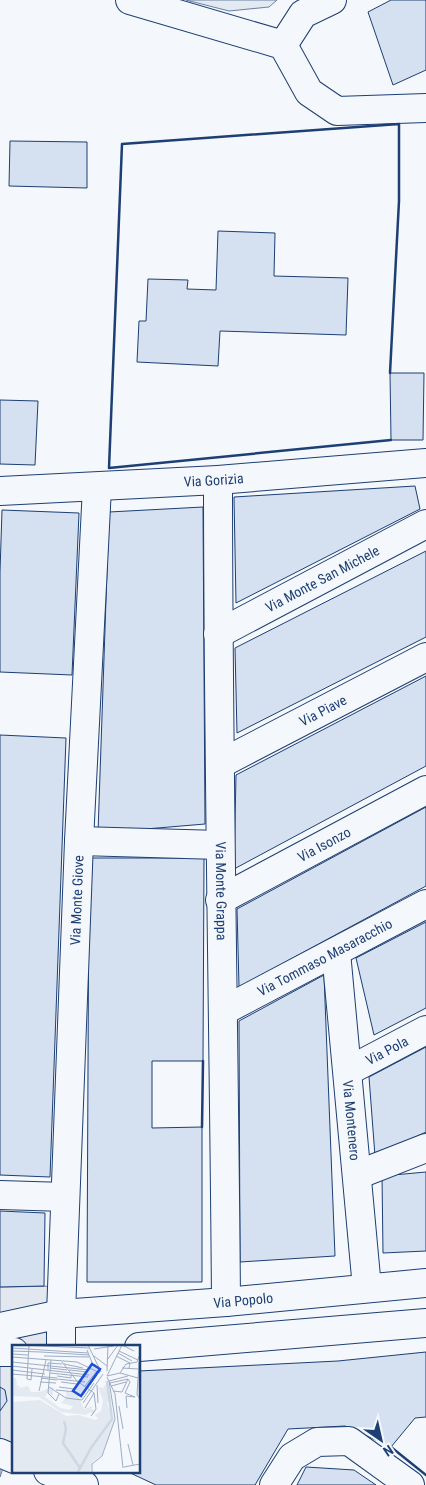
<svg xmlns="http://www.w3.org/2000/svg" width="426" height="1485" viewBox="0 0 426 1485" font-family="'Roboto Condensed',sans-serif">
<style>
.green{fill:#e3e9f0;stroke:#687fa3}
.parking{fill:#e3e8f0;stroke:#687fa3}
.building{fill:#d5e0f0;stroke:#1d3f73}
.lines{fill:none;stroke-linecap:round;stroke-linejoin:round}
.minor-casing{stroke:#1d3f73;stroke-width:30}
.major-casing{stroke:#1d3f73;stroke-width:30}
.minor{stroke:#f4f7fb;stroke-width:28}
.major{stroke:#f4f7fb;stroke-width:28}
.wall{stroke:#1d3f73;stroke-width:2.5}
.labels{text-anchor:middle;stroke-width:4;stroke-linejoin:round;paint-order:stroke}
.street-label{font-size:14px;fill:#1d3f73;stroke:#f4f7fb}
.inset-river{fill:none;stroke:#cfd7e4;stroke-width:2.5}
.inset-road{fill:none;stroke:#9eadc5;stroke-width:1}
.view{fill:#1d4ed8;fill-opacity:0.15;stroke:#1d4ed8;stroke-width:2.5}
.inset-edge{fill:none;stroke:#1d3f73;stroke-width:2.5}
</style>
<rect width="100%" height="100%" fill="#f4f7fb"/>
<path class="green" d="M186,0h91l-8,7 -40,4z"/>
<path class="parking" d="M62,1286l-1,60h-47v90l-14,41v-190z"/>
<path class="building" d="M391,0h35v70l-33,15 -25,-73z
M10,141l77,1v46l-78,-2z
M218,231l57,2 -1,43 74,2 -2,57 -126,-4 -2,35 -81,-4 2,-41h7l2,-42 40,1 -1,9 29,1z
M390,373h34l-1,67h-32z
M0,400l38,1 -3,64 -35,-1z
M415,486l5,23 -184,94 -2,-106z
M203,507l2,317 -107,9 11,-321z
M2,510l77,3 -7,162 -72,-3v-100z
M426,551v86l-189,96 -2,-85z
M426,676v90l-192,103 2,-94z
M0,735l66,3 -16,439 -50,-2z
M426,807v79l-187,101 -2,-78z
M89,858h115l-1,203h-51v67l50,-1v155h-115z
M426,922v86l-52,27 -18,-77z
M324,975l11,281 -95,6 -1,-241z
M426,1047v85l-51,24 -6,-79z
M426,1172v79l-43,2 -1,-77z
M0,1211l45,2 -1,73 -44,1z
M426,1352v65l-11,1 -24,29 -46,-21 -57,3 -33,56h-99l-30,-14h13v-100l199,-10z
M0,1387l5,3 2,11 -7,10z
M306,1467l48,3 22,15h-79z"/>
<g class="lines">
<defs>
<g id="minor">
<path d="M130,0l153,45 26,47 28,19 89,-3"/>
<path d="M283,45l20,-31 29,-14"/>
<path id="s1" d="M218,480c0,274 6,548 8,822"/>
<path id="s2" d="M0,491l218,-11 208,-17"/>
<path id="s3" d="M218,634l208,-110"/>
<path id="s4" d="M220,764l206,-107"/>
<path d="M79,841l141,4"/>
<path id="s5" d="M220,900l206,-110"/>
<path id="s6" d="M336,952l31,336"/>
<path id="s7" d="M223,1011l203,-107"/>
<path id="s8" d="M348,1071l78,-41"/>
<path d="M357,1175l69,-27"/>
<path d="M0,1195l65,2"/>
<path id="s9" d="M0,1327l61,-13 165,-12 200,-19"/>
<path id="s10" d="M61,1346v-32l18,-473 18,-354"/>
<path d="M139,1347l287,-24"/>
<path d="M0,1352h14"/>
<path d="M274,1485l18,-28 25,-15 32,-1 61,44"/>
</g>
<path id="major" d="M0,1453l14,6
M48,1471l36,14"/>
</defs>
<use href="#minor" class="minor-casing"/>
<use href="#major" class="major-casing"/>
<use href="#minor" class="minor"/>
<use href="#major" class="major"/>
<path class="wall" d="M390,373l9,-172v-77l-277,20 -13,324 282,-28
M202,1127l1,-66
M391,1447l35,28"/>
</g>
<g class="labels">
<g class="street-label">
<text dy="5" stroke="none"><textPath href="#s2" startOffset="214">Via Gorizia</textPath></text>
<text dy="5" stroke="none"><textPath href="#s3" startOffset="118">Via Monte San Michele</textPath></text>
<text dy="5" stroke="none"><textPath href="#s4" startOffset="116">Via Piave</textPath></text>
<text dy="5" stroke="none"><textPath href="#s5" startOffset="118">Via Isonzo</textPath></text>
<text dy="5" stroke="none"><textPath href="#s1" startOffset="411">Via Monte Grappa</textPath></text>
<text dy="5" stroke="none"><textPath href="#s10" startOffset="446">Via Monte Giove</textPath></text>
<text dy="5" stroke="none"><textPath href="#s7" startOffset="115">Via Tommaso Masaracchio</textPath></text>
<text dy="5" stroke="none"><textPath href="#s8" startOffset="44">Via Pola</textPath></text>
<text dy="5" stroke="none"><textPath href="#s6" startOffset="169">Via Montenero</textPath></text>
<text dy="5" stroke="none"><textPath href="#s9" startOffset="245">Via Popolo</textPath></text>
</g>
</g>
<g transform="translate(12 1345)">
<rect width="128" height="128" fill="#f4f7fb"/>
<path d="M0,33h4l1,8h4l-4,3 11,-3 3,6h8l14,-5v9l-5,-4 -3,5 15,11 10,2 3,-4 -12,-3 5,-5v-7l11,2 7,16 9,-3 -2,3 5,2 -3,4 -2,-3 -6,3 -24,-3 -22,-15 -26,-1zM96,36l3,20 -4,1 1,4 6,14 -12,35 -10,7 -2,10h-78v-70l28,-2 26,16 12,-1 18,5 2,-2 -3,-3 6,-4 2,-11 -5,-13 5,1z" fill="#e3e9f0"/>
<path class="inset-river" d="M52,76l2,8 -3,14 17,25M66,127l13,-24 21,-29 -5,-38"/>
<path class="inset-road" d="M8,0l69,3M17,0l-2,34 4,1 1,-11M76,0l13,27M0,3l76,5M82,4l20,-3M75,5l6,15h3M1,6l28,1M107,6l19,9M29,7l48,3M106,8l14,8M0,9l16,1M32,11l45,1M82,11l13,10M104,11l14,7 -1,5M0,12l65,5 23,11M39,15l-3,33 8,8 3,-7M95,15l11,-15M0,17l77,8M50,17l15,19 17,12 2,16 -5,7M127,17l-2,33 3,4M52,19l19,4M0,21l77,9M38,23l17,2M110,23l16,1M0,25l33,4M57,25l19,2M36,26v-8l14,1M95,26l1,-26M38,28l38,4M108,28l6,-9 11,-2 3,-8M0,29l45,4M45,31l14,2v-3M95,31l15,-31 12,6M95,31l13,-3 18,5M95,32l8,17 8,74M29,33l16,2M45,34l28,3M116,34l2,3 -5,11 10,4M28,37l16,1M49,37l16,2M98,38l18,-4M85,40l1,18M73,41l12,-15M99,41l15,-4M37,42l17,11 16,2 12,-17M47,42l15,2M44,45l20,2M27,46l7,-31M101,46l9,1 6,-13M69,52l16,-22M71,58l20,-29M107,61l4,23M73,63l9,-15M115,63l-1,-12 9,1M116,99l5,21M112,122l16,-3M80,127v-8l10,-8 13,-37 -6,-38 19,-5"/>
<path class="view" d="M80,19l8,5 -19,27 -8,-5z"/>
<rect width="128" height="128" class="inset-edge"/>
</g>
<g transform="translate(381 1440) rotate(146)" stroke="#f4f7fb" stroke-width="4" paint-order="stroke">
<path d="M0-4L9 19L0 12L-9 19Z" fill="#1d3f73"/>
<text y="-8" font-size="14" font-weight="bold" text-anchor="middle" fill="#1d3f73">N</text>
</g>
</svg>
